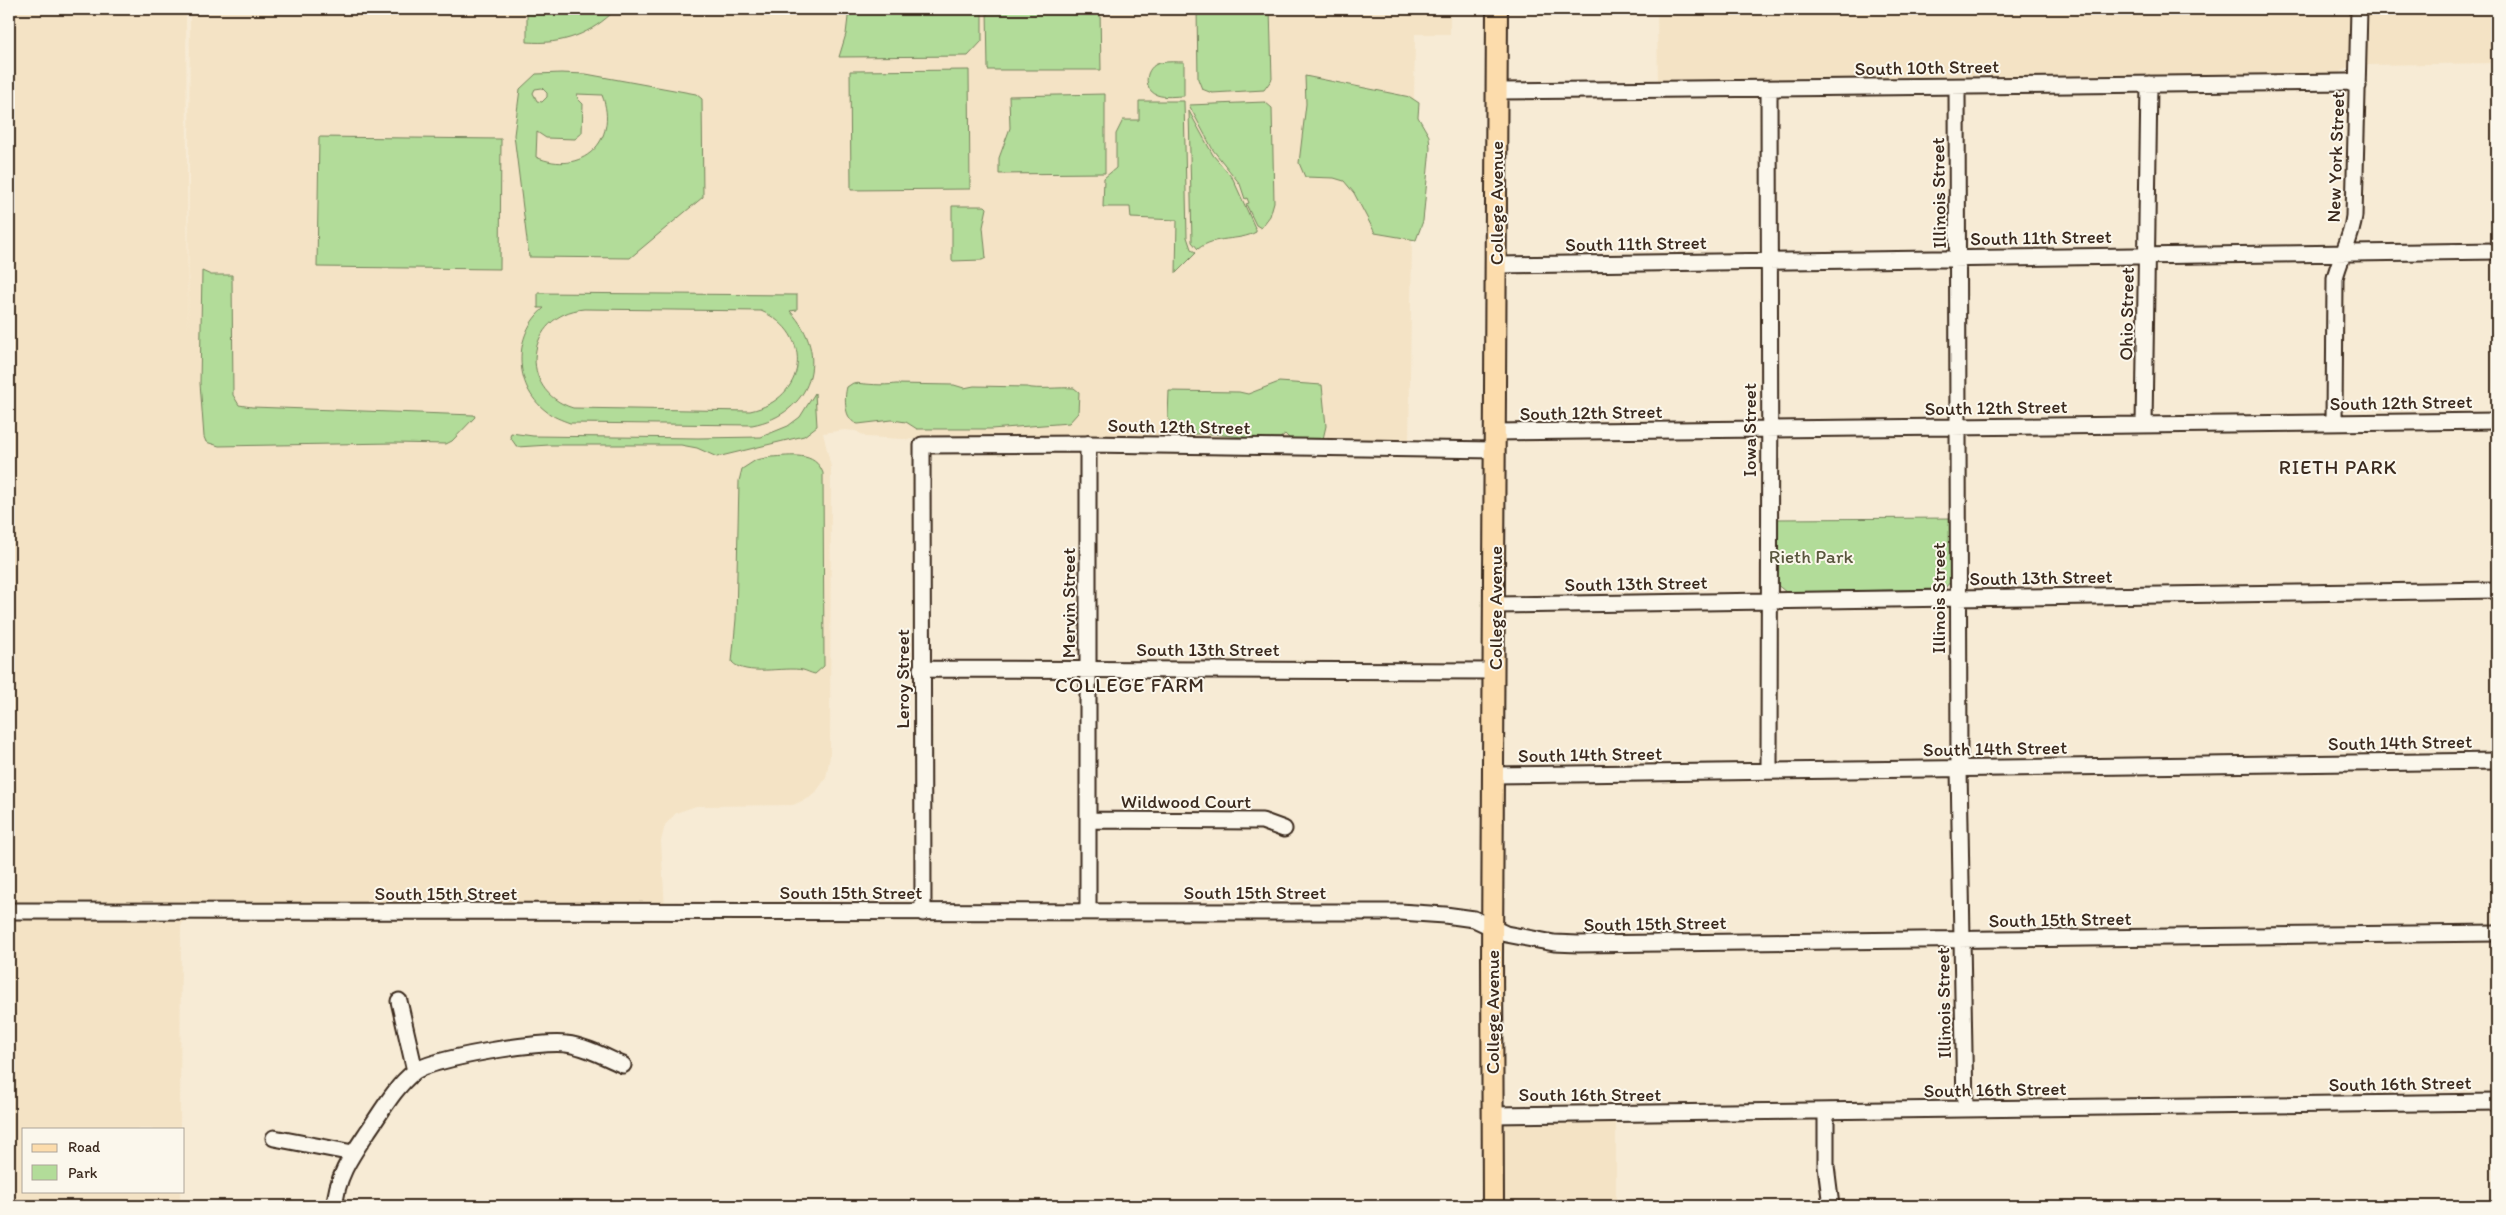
<svg xmlns="http://www.w3.org/2000/svg" width="2506" height="1215" viewBox="0 0 2506 1215" font-family="Itim,sans-serif">
<style>
.built{fill:#f4e3c5}
.green{fill:#b2dc99;stroke:#76835c;fill-rule:evenodd}
.lines{fill:none;stroke-linecap:round;stroke-linejoin:round}
.minor-casing{stroke:#3b2a1e;stroke-width:19}
.major-casing{stroke:#3b2a1e;stroke-width:24}
.minor{stroke:#fbf7ec;stroke-width:15}
.major{stroke:#fcdcac;stroke-width:20}
.labels{text-anchor:middle;stroke-width:4;stroke-linejoin:round;paint-order:stroke}
.street-label{font-size:19px;fill:#3b2a1e;stroke:#fbf7ec}
.park-label{font-size:19px;fill:#59563d;stroke:#fbf7ec}
.neighbourhood-label{font-size:20px;letter-spacing:1px;fill:#3b2a1e;stroke:#fbf7ec}
</style>
<rect width="100%" height="100%" fill="#f7ebd5"/>
<filter id="ink" filterUnits="userSpaceOnUse"><feTurbulence type="fractalNoise" baseFrequency=".02" numOctaves="2"/><feDisplacementMap in="SourceGraphic" scale="10" xChannelSelector="R" yChannelSelector="G"/><feConvolveMatrix kernelMatrix="1 2 1 2 8 2 1 2 1" color-interpolation-filters="sRGB"/></filter>
<g filter="url(#ink)">
<path class="built" d="M9,9h177l2,323 2,-323h1260v25h-35l-6,411 -301,-9 -187,4 -55,-3 -10,-6 -11,-1 -22,3 8,34 -1,289 -4,22 -10,14 -7,6 -16,7 -97,1 -20,7 -11,12 -4,16 4,69 -473,-6 -11,22 -1,203h-156v62h156v15h-171z
M1657,9h840v54l-130,2 -22,3 -9,8 -678,14z
M1616,1120v86h-116v-76l8,-8z"/>
<path class="green" d="M527,9h89c-24,25 -54,36 -89,33z
M849,9h133v32l-14,15 -129,1 7,-23z
M987,9h113l1,61h-113z
M1197,9h73l2,70 -8,11 -52,3 -10,-4 -4,-10z
M1184,62v34c-8,0 -19,2 -27,-1 -15,-6 -12,-29 3,-32 8,-2 17,-1 24,-1z
M969,70l1,119 -119,1 -1,-119z
M561,73l25,1 110,20 6,5 1,98 -73,61 -101,-1 -15,-122 6,-46 16,-15zM542,88l5,5v4l-5,5 -5,-1 -4,-8 2,-4zM577,94l25,1c18,46 -21,82 -66,62l1,-25 9,6 29,1 7,-6 1,-29 -5,-5z
M1305,76l105,21 9,6 -1,14 11,19 1,12 -7,73 -7,19 -41,-7 -21,-40 -10,-12 -10,-3 -29,-1 -6,-14 7,-59z
M1105,94v79l-106,1v-16l11,-30 -1,-32z
M1139,101h45l3,136 4,12 5,4 -20,20 1,-53 -46,-2 -1,-11h-27l1,-29 12,-10v-34l7,-14h16z
M1265,102l7,6 2,94 -4,14 -9,12 -5,-3 -10,-21 3,-1 -2,-5 -2,1 -5,-15 -27,-34 -24,-45z
M1189,111l24,44 20,24 23,51v2c-18,10 -41,3 -58,17l-6,-7z
M319,137l182,2 -1,130 -183,-2z
M952,206h33l2,2 -4,19 3,31 -4,2 -30,1z
M202,271l9,4h21l1,120 6,10 13,2 222,8 1,2 -23,24 -6,3 -52,-1 -175,3 -13,-4 -2,-5 -4,-54z
M538,293l259,2v15l-7,1c41,44 22,103 -38,114l-182,-2c-8,-3 -17,-6 -24,-12 -33,-25 -33,-77 -2,-103h-6zM584,309l177,2c54,23 46,88 -11,100l-177,-3c-56,-17 -48,-94 11,-99z
M1279,382l43,3 4,41 -3,13 -32,1 -6,-6 -6,5 -6,1 -61,-6h-36l-8,-17 1,-26 70,1 9,2z
M853,383c14,1 29,3 43,1l58,1 10,3 10,-2 53,1c9,3 34,0 47,1l5,4 -1,21 -9,10 -78,6h-74l-11,-7 -14,-2 -34,4c-14,-3 -14,-26 -11,-37z
M815,393l2,33 -13,10 -87,21 -20,-9 -16,-3h-132l-32,2 -7,-10 1,-4 22,3 165,2 63,-1 27,-11 12,-9z
M771,457c20,-1 44,-6 52,16l1,193 -9,8c-5,-1 -8,-3 -12,-4 -18,-4 -58,7 -71,-8l4,-43 3,-138 3,-12 14,-9z
M1954,518l-2,62 -8,9 -152,3h-6l-10,-8 -2,-65z"/>
<g class="lines">
<defs>
<path id="minor" d="M1957,87l2,682 6,340
M1497,91l851,-9 10,4
M1496,265l1001,-14
M2334,423l1,-145c5,-21 17,-40 19,-62l5,-207
M2144,425l5,-341
M1496,432l1001,-11
M1495,605l1002,-15
M921,669l574,2
M1769,771c0,-227 2,-455 0,-682
M1494,775l1003,-14
M1088,820l174,1 22,8
M9,911l1391,1 45,3 29,4 32,15 48,9 24,1 919,-11
M1088,912v-468
M923,913l-1,-468 166,-1 407,6
M399,1001l16,70
M1826,1112v54l5,40
M1493,1115l1004,-13
M274,1138l79,15
M335,1206c1,-29 17,-51 33,-75 14,-20 27,-44 46,-59 18,-14 129,-32 152,-28 19,2 39,13 57,21"/>
<path id="major" d="M1493,1206l-1,-248 5,-949"/>
</defs>
<use href="#minor" class="minor-casing"/>
<use href="#major" class="major-casing"/>
<use href="#minor" class="minor"/>
<use href="#major" class="major"/>
</g>
</g>
<g class="labels">
<g class="street-label">
<text transform="translate(1927 67) rotate(-1)" y="7">South 10th Street</text>
<text transform="translate(2335 157) rotate(-88)" y="7">New York Street</text>
<text transform="translate(1938 193) rotate(-91)" y="7">Illinois Street</text>
<text transform="translate(1496 203) rotate(-90)" y="7">College Avenue</text>
<text transform="translate(2041 237) rotate(-1)" y="7">South 11th Street</text>
<text transform="translate(1636 243) rotate(-1)" y="7">South 11th Street</text>
<text transform="translate(2126 314) rotate(-89)" y="7">Ohio Street</text>
<text transform="translate(2401 402) rotate(-1)" y="7">South 12th Street</text>
<text transform="translate(1996 407) rotate(-1)" y="7">South 12th Street</text>
<text transform="translate(1591 412) rotate(-1)" y="7">South 12th Street</text>
<text transform="translate(1179 426) rotate(1)" y="7">South 12th Street</text>
<text transform="translate(1749 430) rotate(-90)" y="7">Iowa Street</text>
<text transform="translate(2041 577) rotate(-1)" y="7">South 13th Street</text>
<text transform="translate(1636 583) rotate(-1)" y="7">South 13th Street</text>
<text transform="translate(1938 598) rotate(-90)" y="7">Illinois Street</text>
<text transform="translate(1068 603) rotate(-90)" y="7">Mervin Street</text>
<text transform="translate(1495 608) rotate(-90)" y="7">College Avenue</text>
<text x="1208" y="656">South 13th Street</text>
<text transform="translate(902 679) rotate(-90)" y="7">Leroy Street</text>
<text transform="translate(2400 742) rotate(-1)" y="7">South 14th Street</text>
<text transform="translate(1995 748) rotate(-1)" y="7">South 14th Street</text>
<text transform="translate(1590 754) rotate(-1)" y="7">South 14th Street</text>
<text x="1186" y="808">Wildwood Court</text>
<text x="851" y="899">South 15th Street</text>
<text x="1255" y="899">South 15th Street</text>
<text x="446" y="900">South 15th Street</text>
<text transform="translate(2060 919) rotate(-1)" y="7">South 15th Street</text>
<text transform="translate(1655 923) rotate(-1)" y="7">South 15th Street</text>
<text transform="translate(1943 1003) rotate(-91)" y="7">Illinois Street</text>
<text transform="translate(1492 1012) rotate(-90)" y="7">College Avenue</text>
<text transform="translate(2400 1083) rotate(-1)" y="7">South 16th Street</text>
<text transform="translate(1995 1089) rotate(-1)" y="7">South 16th Street</text>
<text x="1590" y="1101">South 16th Street</text>
</g>
<g class="park-label">
<text x="1811" y="563">Rieth Park</text>
</g>
<g class="neighbourhood-label">
<text x="2338" y="474">RIETH PARK</text>
<text x="1130" y="692">COLLEGE FARM</text>
</g>
</g>
<rect width="2506" height="1215" fill="none" stroke="#fbf7ec" stroke-width="30"/>
<rect x="15" y="15" width="2476" height="1185" fill="none" stroke="#3b2a1e" stroke-width="2" filter="url(#ink)"/>
<rect x="22" y="1128" width="162" height="65" fill="#fbf7ec" stroke="#aea59a"/>
<rect x="32" y="1144" width="25" height="8" fill="#fcdcac" stroke="#aea59a"/>
<text x="68" y="1152" font-size="15" fill="#3b2a1e">Road</text>
<rect x="32" y="1165" width="25" height="15" fill="#b2dc99" stroke="#aea59a"/>
<text x="68" y="1178" font-size="15" fill="#3b2a1e">Park</text>
</svg>
